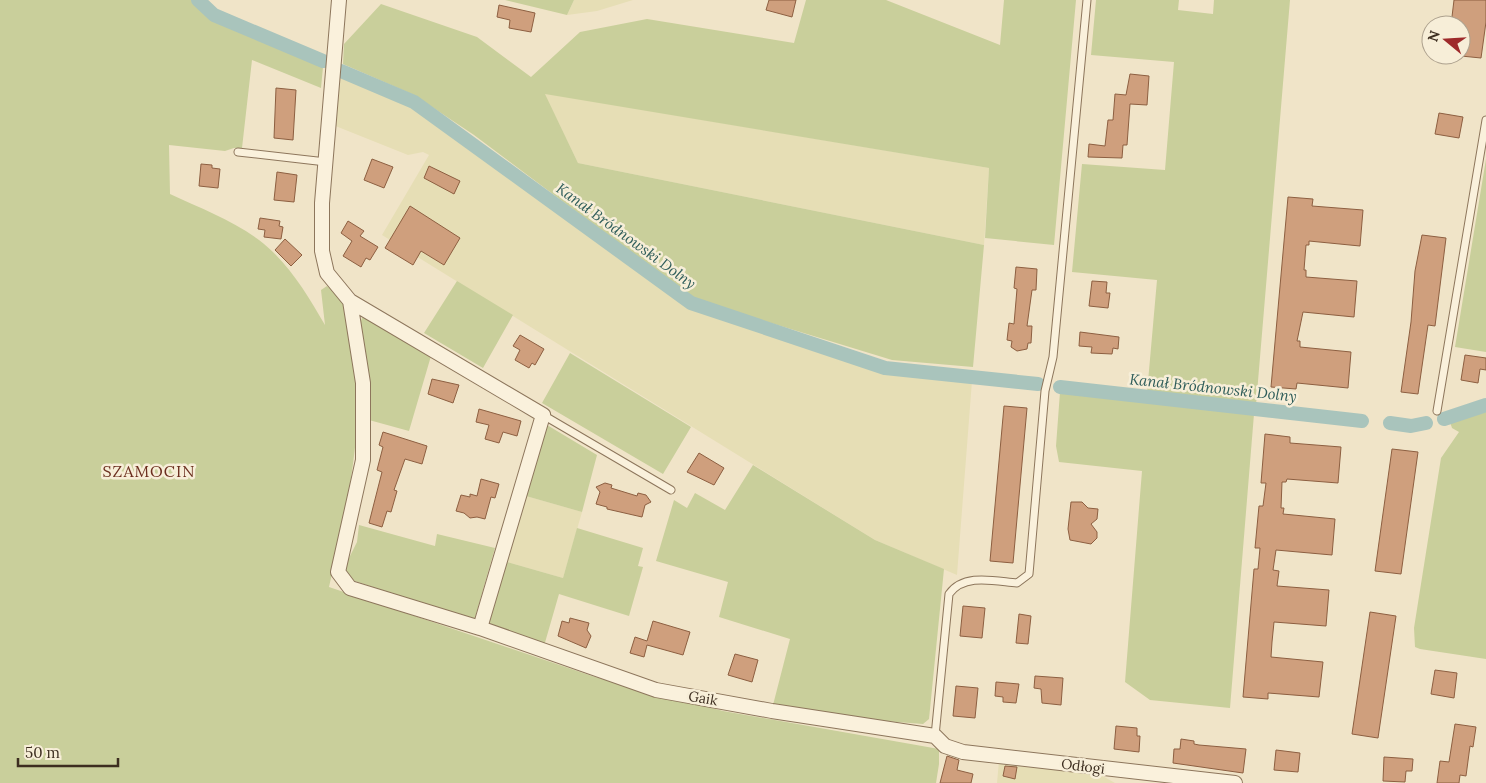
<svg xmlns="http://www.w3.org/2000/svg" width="1486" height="783" viewBox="0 0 1486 783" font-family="Lora,serif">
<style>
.farmland{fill:#e6deb5}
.green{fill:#c9cf9b}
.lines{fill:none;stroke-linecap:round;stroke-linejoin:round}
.canal{stroke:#a9c4bc;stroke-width:14}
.building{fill:#cf9f7d;stroke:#8d5f41}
.service-casing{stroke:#8d765c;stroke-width:9}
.minor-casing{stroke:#8d765c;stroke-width:16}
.service{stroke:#faf1dc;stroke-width:7}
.minor{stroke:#faf1dc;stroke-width:14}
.labels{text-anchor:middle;stroke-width:5;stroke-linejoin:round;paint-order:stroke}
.street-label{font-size:14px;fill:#3d2e20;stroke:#f7eed8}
.water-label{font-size:15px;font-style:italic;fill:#2f5d5a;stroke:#f7eed8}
.quarter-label{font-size:16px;letter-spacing:1px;fill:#6b2e1e;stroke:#f7eed8}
</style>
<rect width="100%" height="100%" fill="#f0e4c8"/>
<path class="farmland" d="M574,0h59l-36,11 -30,4z
M341,76l70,30 278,202 184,61 99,12 -15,194 -82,-35 -493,-305 47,-80 -6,-3 -15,3 -75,-30z
M544,93l445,75 -5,77 -406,-82z
M526,496l56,16 -19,66 -56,-16z
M999,761l100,13 16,9h-118z"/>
<path class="green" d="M0,0h205l9,10 113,47 -1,11 -3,-1 -2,21 -69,-28 -10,88h-8l-9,3 -56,-6 1,49c30,14 62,26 89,46 29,22 48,54 66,85l-4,-35 6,-4 19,15c4,23 10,48 12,71 3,73 -13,144 -29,215l266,90 128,34 216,38v15l-3,19h-936z
M505,0h69l-7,15z
M806,0h80l114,45 4,-45h72l-22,245 -69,-7 4,-70 -444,-74 33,69 406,82 -11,122 -81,-7 -199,-61 -219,-164 -60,-40 -71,-31 1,-20 37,-40 96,33 54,40 49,-45 67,-13 147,24z
M1096,0h83l-1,10 35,4 1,-14h76l-34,405 -109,-12 10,-113 -85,-8 10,-108 83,6 9,-108 -83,-7z
M1486,159v193l-31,-5z
M457,281l56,34 -30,53 -59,-35z
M365,317l66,39 -22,75 -40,-11 -10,-94 3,-8z
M570,353l121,74 -28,47 -121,-71z
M1060,392l194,22 -24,294 -80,-8 -25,-18 17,-211 -83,-9 -3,-16z
M1486,410v249l-66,-10 -5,-2 -1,-19 27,-170 18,-26 -7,-4 -2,-6z
M547,425l50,30 -15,57 -56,-16z
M753,465l122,75 69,29 -15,150 -6,5 -52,-4 -98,-15 17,-66 -71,-22 9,-35 -72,-21 18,-61 13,8 8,-15 30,17z
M359,525l76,21 2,-12 58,14 -21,73 -125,-42 -5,-11 13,-26z
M577,528l66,20 -5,18 5,1 -14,49 -70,-22 -15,52 -56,-20 19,-64 56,16z"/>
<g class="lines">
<path class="canal" d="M198,0l16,15 109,46
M341,71l73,31 277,201 194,65 153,16
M1060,387l302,34
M1444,419l42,-14
M1390,423l21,3 15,-3"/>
</g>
<path class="building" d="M769,0h27l-4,17 -26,-7z
M1454,0h32v22l-5,36 -20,-2v-31h-10z
M499,5l36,8 -4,19 -22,-4 1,-8 -13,-3z
M1130,74l19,2 -2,29 -17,-1 -3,41h-4l-1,13 -34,-1 1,-13 16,2 3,-26h5l2,-26 11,1z
M276,88l20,2 -3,50 -19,-2z
M1439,113l24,4 -4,21 -24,-4z
M372,159l21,8 -9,21 -20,-8z
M201,164l11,1v3l8,1 -2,19 -19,-2z
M429,166l31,15 -6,13 -30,-16z
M277,172l20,3 -3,27 -20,-2z
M1288,197l25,2 -1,7 51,4 -3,36 -51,-5v4h-3l-2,25h2v7l51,4 -3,36 -51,-5 -6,29h3v6l51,5 -3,36 -51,-5 -1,6 -25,-2z
M410,206l50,32 -16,27 -23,-14 -8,14 -28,-17z
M260,218l20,3 -1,5 4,1 -2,12 -17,-2 1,-7 -7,-1z
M348,221l16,10 -4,5 18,11 -8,13 -4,-2 -5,9 -18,-11 9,-15 -11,-8z
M1422,235l24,3 -11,88 -7,-1 -10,69 -17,-2 10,-70 4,-51z
M285,239l17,16 -11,11 -16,-16z
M1016,267l21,2 -1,21h-4l-5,36h5l-1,17h-3l-1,6 -10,2 -6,-4 1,-6 -5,-1 2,-17 5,1 3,-35 -3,-1z
M1092,281l15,1 -1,11h4l-2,15 -19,-2z
M1080,332l39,5 -1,12 -5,-1 -1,6 -21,-1 1,-6 -13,-1z
M520,335l24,14 -9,16 -3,-2 -3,5 -14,-8 5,-10 -7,-4z
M1465,355l21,3v12l-6,-1 -2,14 -17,-3z
M432,379l27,6 -6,18 -25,-9z
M1004,406l23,2 -14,155 -23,-2z
M479,409l42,12 -4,15 -14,-4 -4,11 -14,-4 4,-14 -13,-3z
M383,432l44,14 -5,18 -17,-5 -11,31 3,1 -6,21 -4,-1 -5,16 -13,-4 13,-51 -5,-2 6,-23 -4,-2z
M1265,434l25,3v6l51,4 -3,36 -51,-4 -1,3h-4l-1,26h3l-1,6 52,5 -3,36 -56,-5 -3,20 6,1 -2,15 52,4 -3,36 -52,-4 -2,20 -1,15 52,5 -4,35 -51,-4v6l-25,-2 11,-128h4l2,-21h-5l4,-42h4l3,-23h-5z
M1392,449l26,3 -17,122 -26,-3z
M699,453l25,15 -10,17 -27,-13z
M481,479l18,5 -4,14 -4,-1 -6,22 -8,-2 -7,1 -6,-5 -8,-2 5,-16 9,2v-3l7,2z
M605,483l7,2 -1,3 26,8 1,-3 8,2 5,7 -6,3 -3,12 -35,-8v-2l-11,-3 4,-12 -4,-5z
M1071,502h11l6,6 10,1 -1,10 -6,5 6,8v6l-6,6 -21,-4 -2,-11z
M963,606l22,2 -3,30 -22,-2z
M1370,612l26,4 -18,122 -26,-4z
M1019,614l12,2 -3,28 -12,-1z
M570,618l19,5 -2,7 4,6 -5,12 -28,-12 4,-15 7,2z
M653,621l37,11 -7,23 -36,-10 -3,12 -14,-4 5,-16 12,4z
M735,654l23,6 -6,22 -24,-7z
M1435,670l22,3 -3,25 -23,-4z
M1035,676l28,2 -2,27 -19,-2 -1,-14 -7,-1z
M996,682l23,2 -3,19 -13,-1v-5l-8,-1z
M956,686l22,2 -3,30 -22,-2z
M1455,724l21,3 -3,20 -3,-1 -4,30 -6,-1 -1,8h-22l3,-22 9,1z
M1116,726l21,2v8h3l-1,16 -25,-3z
M1181,739l13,2v3l5,1 47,4 -3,24 -70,-10 1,-14h6z
M1276,750l24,3 -2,19 -24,-2z
M947,756l12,4 -2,10 16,4 -2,9h-31z
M1384,757l29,2 -1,12h-6l-1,11 -22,-1z
M1005,766l12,1 -2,12 -12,-3z"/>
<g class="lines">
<defs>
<path id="service" d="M238,152l88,10
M1437,411l49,-291
M543,415l128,75
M935,736l14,-142c15,-21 45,-13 68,-11l12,-9 16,-183 8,-34 34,-357"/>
<path id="minor" d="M339,0l-17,203v48l5,22 23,28 193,114 -63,213
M350,301l13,82v77l-25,112 12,16 130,40 176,62 116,21 163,25 10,10 18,6 272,31"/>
</defs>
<use href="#service" class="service-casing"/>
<use href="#minor" class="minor-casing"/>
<use href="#service" class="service"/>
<use href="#minor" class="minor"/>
</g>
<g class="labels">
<g class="street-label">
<text transform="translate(703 698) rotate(10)" y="5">Gaik</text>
<text transform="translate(1083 766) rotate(7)" y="5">Odłogi</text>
</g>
<g class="water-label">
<text transform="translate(626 236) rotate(36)" y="5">Kanał Bródnowski Dolny</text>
<text transform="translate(1213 388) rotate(6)" y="5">Kanał Bródnowski Dolny</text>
</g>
<g class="quarter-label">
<text x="149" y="477">SZAMOCIN</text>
</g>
</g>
<g transform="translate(1446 40) rotate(288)"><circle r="24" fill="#f7eed8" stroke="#ada18e"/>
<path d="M0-4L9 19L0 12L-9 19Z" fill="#9e2a2b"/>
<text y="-8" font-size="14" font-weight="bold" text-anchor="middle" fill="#3d2e20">N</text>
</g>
<path d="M18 758v8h100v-8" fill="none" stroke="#3d2e20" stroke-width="2.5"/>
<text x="25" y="758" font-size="15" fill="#3d2e20" stroke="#f7eed8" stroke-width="4" paint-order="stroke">50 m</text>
</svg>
